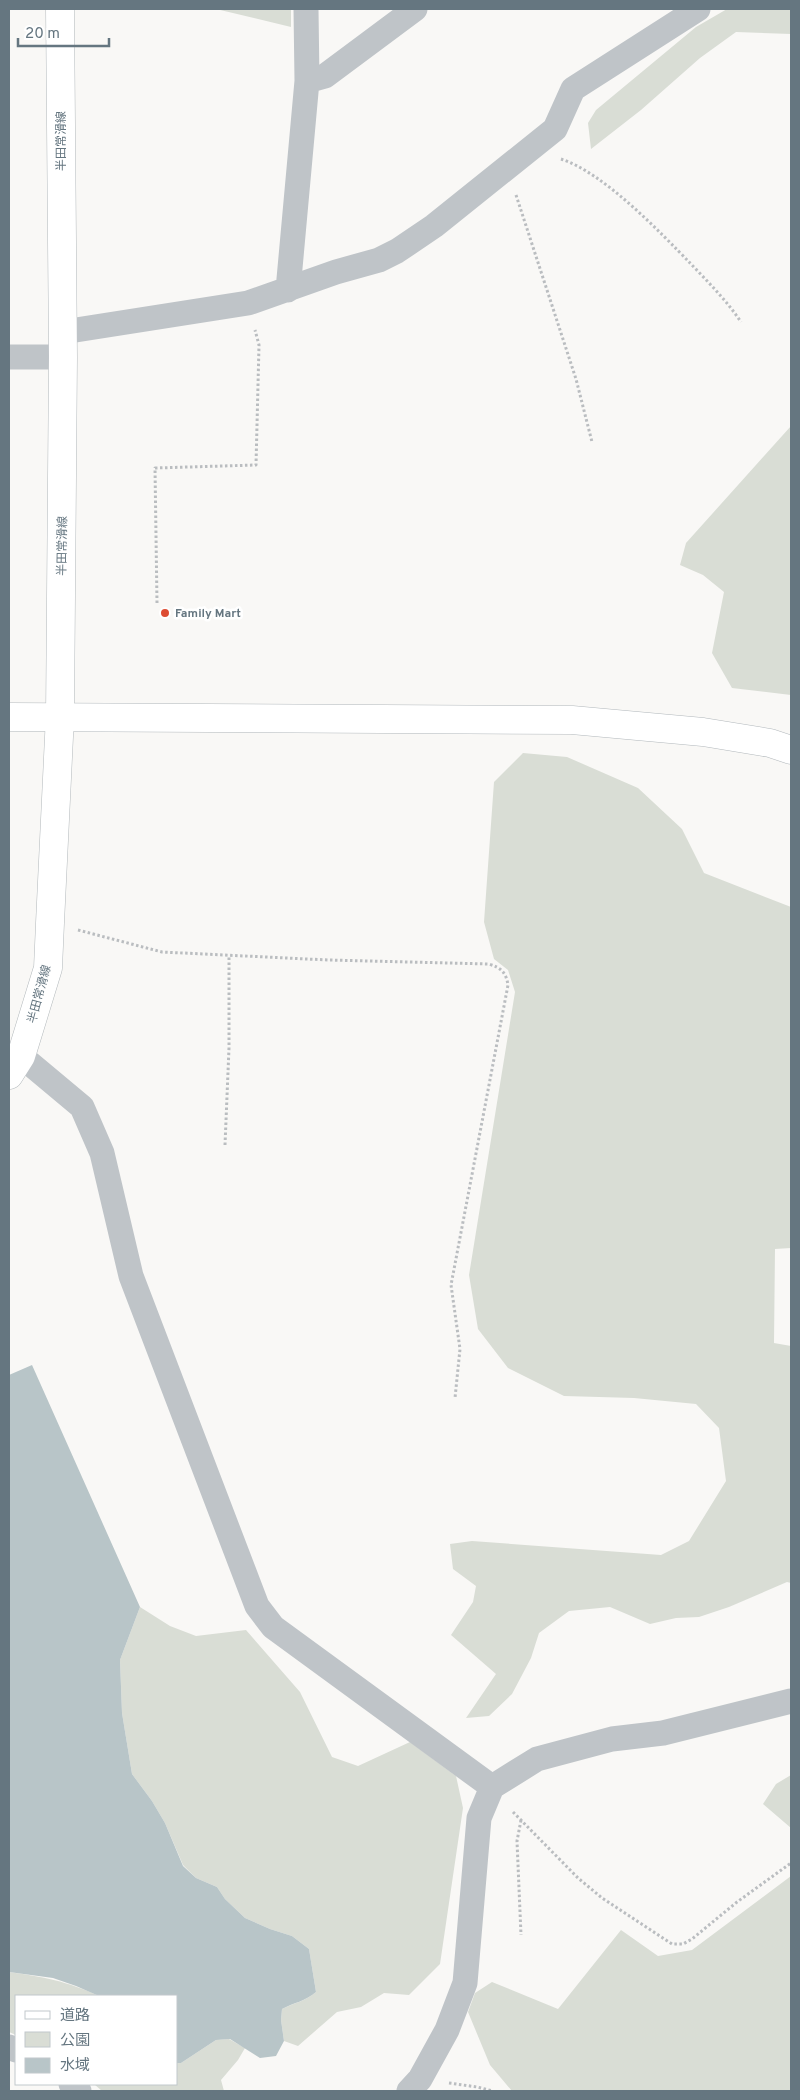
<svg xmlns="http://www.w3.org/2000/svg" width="800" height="2100" viewBox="0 0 800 2100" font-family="Overpass,'Noto Sans JP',sans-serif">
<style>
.green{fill:#d9ddd5}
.water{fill:#b8c5c8}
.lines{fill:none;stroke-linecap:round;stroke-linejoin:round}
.secondary-casing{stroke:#b2b8bc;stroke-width:29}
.primary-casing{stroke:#b3b9bc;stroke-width:29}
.path{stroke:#babdc0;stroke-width:3;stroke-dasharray:2.5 2.5;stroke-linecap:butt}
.street{stroke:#bfc4c8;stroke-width:25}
.secondary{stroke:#fff;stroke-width:28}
.primary{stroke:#fff;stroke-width:28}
.poi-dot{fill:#dd4c32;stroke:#fff;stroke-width:2}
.labels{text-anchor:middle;stroke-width:5;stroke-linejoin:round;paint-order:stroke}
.street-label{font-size:12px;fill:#657680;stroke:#fff}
.poi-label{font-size:12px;font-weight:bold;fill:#657680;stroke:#fff;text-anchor:start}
</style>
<rect width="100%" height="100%" fill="#f9f8f6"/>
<path class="green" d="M216,9h75v18z
M727,9h64v25l-55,-2 -36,26 -59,52 -50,39 -3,-26 8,-13 100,-83z
M791,426v269l-59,-7 -20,-35 12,-61 -21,-17 -23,-10 6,-22z
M523,753l44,4 71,31 44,41 22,44 87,34v341l-16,1 -1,94 17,3v237l-4,-1 -58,25 -30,10 -23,1 -26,6 -40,-17 -41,4 -30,22 -8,25 -19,36 -23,22 -23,2 30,-44 -45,-39 22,-33 3,-16 -23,-17 -3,-25 22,-3 189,14 28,-14 37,-60 -7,-53 -23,-24 -62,-6 -70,-2 -56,-28 -30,-39 -9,-54 46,-283 -7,-22 -14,-11 -10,-37 10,-140z
M140,1607l30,19 26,10 50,-6 54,62 32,65 26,9 52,-24 46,34 7,32 -23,156 -31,31 -25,-2 -23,14 -24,5 -39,34 -14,-5 -3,-21 1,-11c12,-6 24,-8 34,-17l-7,-43 -17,-13 -22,-7 -25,-11 -20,-19 -8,-12 -21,-9 -13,-13 -18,-42 -13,-22 -20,-27 -10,-61 -2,-53z
M791,1775v53l-28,-24 13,-20z
M791,1876v215h-279l-22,-26 -22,-53 7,-19 17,-11 66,27 63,-79 37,26 34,-6z
M9,1972c34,5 58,9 90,24h-83v39l-7,-3z
M229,2039l16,9 -7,12 -17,20 3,11h-122l-8,-7h82v-21h5l35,-23z"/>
<path class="water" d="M32,1365l108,242 -20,53 2,53 10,61 20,27 13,22 18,43 13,12 21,9 8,12 20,19 25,11 22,7 17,13 7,43c-10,9 -23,11 -34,17l-1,11 3,21 -8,15 -16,2 -30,-19 -14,1 -35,23h-5v-67h-77l-23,-10 -23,-8 -44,-6v-597z"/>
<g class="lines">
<defs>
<path id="secondary" d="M9,717l563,3 131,12 67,11 21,7"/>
<path id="primary" d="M9,1075l12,-19 27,-88 2,-45 10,-207 3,-359 -3,-348"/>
</defs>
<use href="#secondary" class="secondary-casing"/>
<use href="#primary" class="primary-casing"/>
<path class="path" d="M561,159c43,14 99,73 130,105 18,19 36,37 50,58
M516,195l60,184 16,63
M157,603l-2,-135 101,-3 3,-120 -4,-15
M78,930l84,22 166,8 161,4c12,4 17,8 19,21l-57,300 9,64 -5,49
M225,1145l4,-97v-93
M513,1812l65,66 24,20 70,46h11l9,-5 45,-37 54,-39
M521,1820l-4,21 4,94
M449,2083l28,4 16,4"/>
<path class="street" d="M307,81l18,-5 90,-67
M288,290l19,-209 -1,-72
M63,332l185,-29 88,-31 43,-12 18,-9 37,-25 121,-97 18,-40 125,-80
M9,357h54
M21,1056l61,51 20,46 29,123 126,330 16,21 219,160
M9,2047l7,3
M71,2084l8,7
M409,2091l11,-12 27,-49 18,-47 14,-165 13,-31 45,-28 75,-20 51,-6 128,-32"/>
<use href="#secondary" class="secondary"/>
<use href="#primary" class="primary"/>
</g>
<circle class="poi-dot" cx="165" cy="613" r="5"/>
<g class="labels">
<g class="street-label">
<text transform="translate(61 141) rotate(-90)" y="4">半田常滑線</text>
<text transform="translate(62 546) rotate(-89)" y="4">半田常滑線</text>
<text transform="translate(39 994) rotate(-75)" y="4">半田常滑線</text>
</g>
<g class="poi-label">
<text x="175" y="617">Family Mart</text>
</g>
</g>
<rect width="800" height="2100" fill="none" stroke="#657680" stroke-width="20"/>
<rect x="15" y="1995" width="162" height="90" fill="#ffffff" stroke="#c1c8cc"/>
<rect x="25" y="2011" width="25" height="8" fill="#ffffff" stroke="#c1c8cc"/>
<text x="60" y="2020" font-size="15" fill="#657680">道路</text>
<rect x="25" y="2032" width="25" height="15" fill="#d9ddd5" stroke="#c1c8cc"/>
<text x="60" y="2045" font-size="15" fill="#657680">公園</text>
<rect x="25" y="2058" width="25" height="15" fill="#b8c5c8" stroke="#c1c8cc"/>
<text x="60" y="2070" font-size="15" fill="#657680">水域</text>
<path d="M18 38v8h91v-8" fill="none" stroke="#657680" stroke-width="2.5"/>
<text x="25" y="38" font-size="15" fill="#657680" stroke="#ffffff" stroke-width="4" paint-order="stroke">20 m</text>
</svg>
